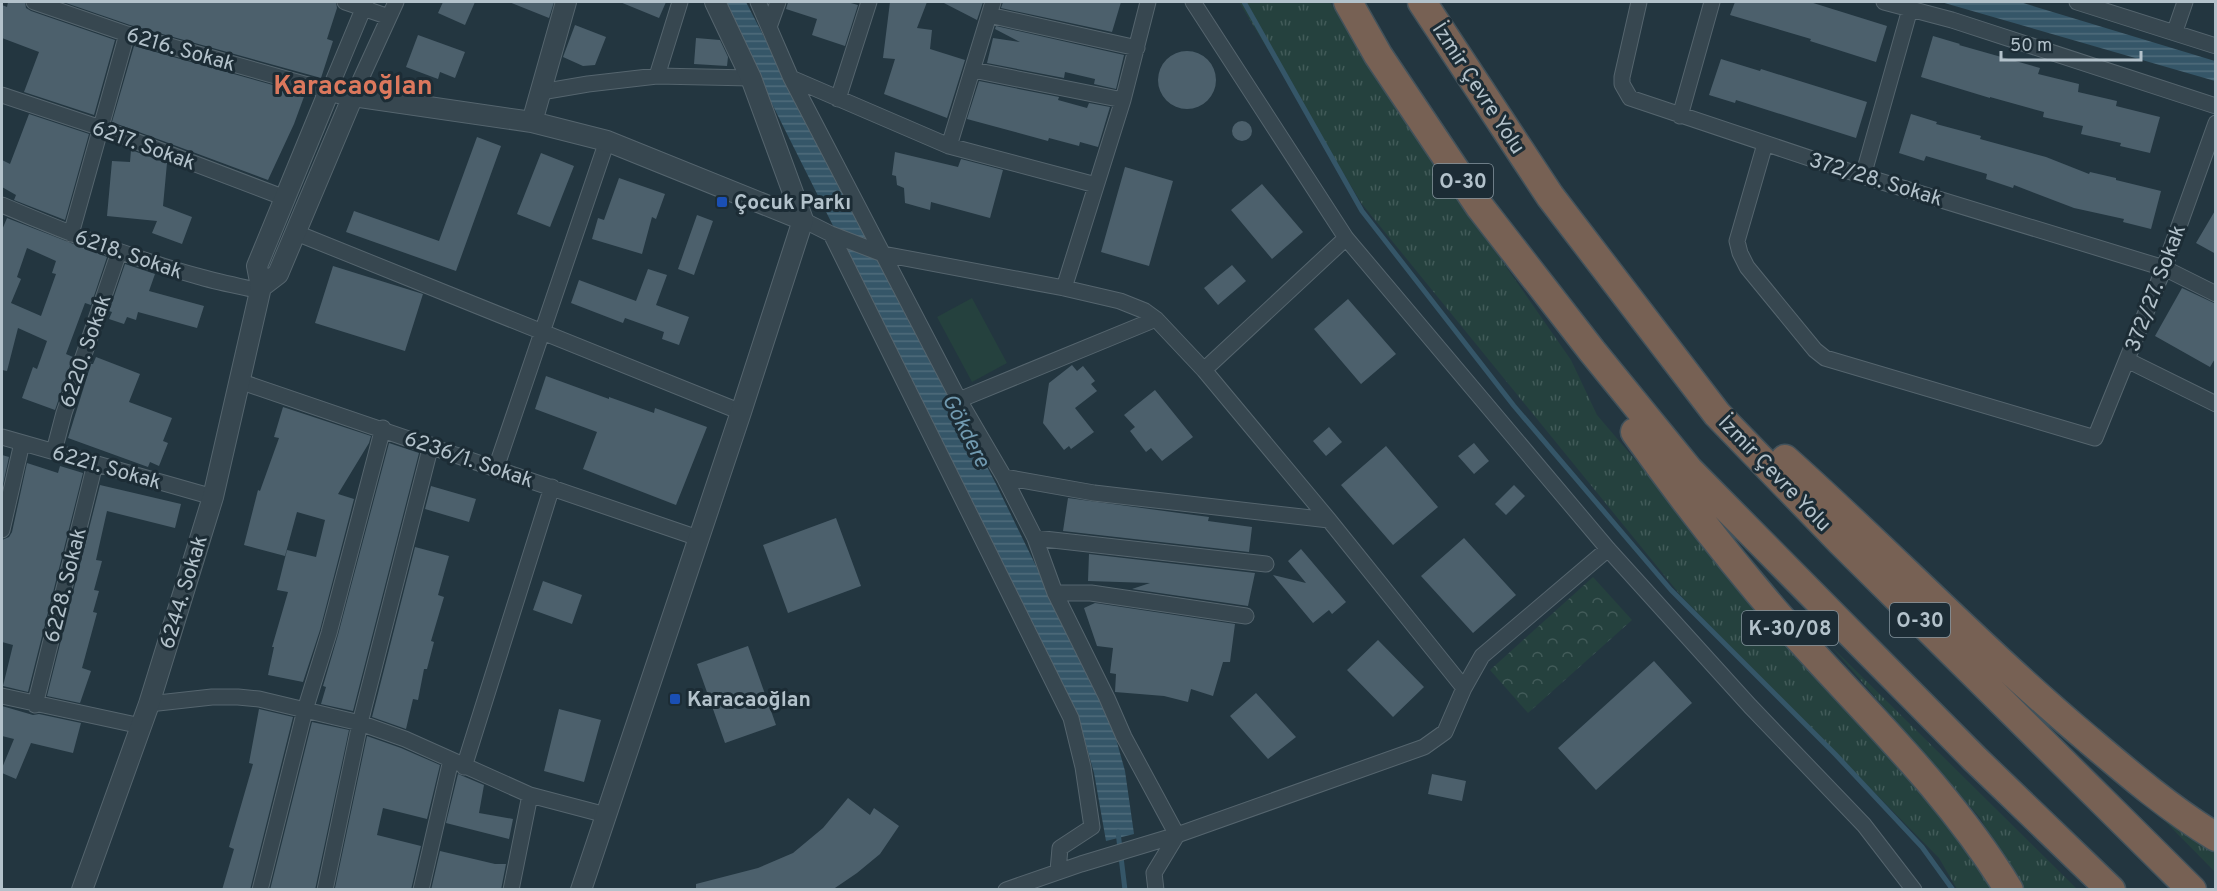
<svg xmlns="http://www.w3.org/2000/svg" width="2217" height="891" viewBox="0 0 2217 891" font-family="Overpass,sans-serif">
<style>
.grass{fill:url(#grass-tufts)}
.forest{fill:url(#forest-crowns)}
.pitch{fill:#25413e}
.water{fill:url(#water-rules)}
.lines{fill:none;stroke-linecap:round;stroke-linejoin:round}
.stream{stroke:#355668;stroke-width:5}
.building{fill:#4c606c;fill-rule:evenodd}
.minor-casing{stroke:#55656e;stroke-width:17}
.tertiary-casing{stroke:#55656e;stroke-width:22}
.motorway-casing{stroke:#42525b;stroke-width:31}
.minor{stroke:#374750;stroke-width:15}
.tertiary{stroke:#374750;stroke-width:20}
.motorway{stroke:#776154;stroke-width:28}
.transit-dot{fill:#1a4fb4;stroke:#1c2c35;stroke-width:2}
.labels{text-anchor:middle;stroke-width:6;stroke-linejoin:round;paint-order:stroke}
.shield{fill:#1c2c35;stroke:#86959e;stroke-width:1.5}
.shield-label{font-size:20px;font-weight:bold;fill:#b3c2cb}
.street-label{font-size:21px;fill:#b3c2cb;stroke:#1c2c35}
.poi-label{font-size:21px;font-weight:bold;fill:#b3c2cb;stroke:#1c2c35;text-anchor:start}
.water-label{font-size:22px;font-style:italic;fill:#719ab0;stroke:#1c2c35}
.district-label{font-size:27px;font-weight:bold;fill:#dc785d;stroke:#1c2c35}
</style>
<defs>
<pattern id="grass-tufts" width="24" height="20" patternUnits="userSpaceOnUse" patternTransform="scale(1.5)"><rect width="24" height="20" fill="#25413e"/><path d="M3 7l-1-3M5 7V3M7 7l1-3M15 17l-1-3M17 17v-4M19 17l1-3" fill="none" stroke="#425b59"/></pattern>
<pattern id="forest-crowns" width="20" height="18" patternUnits="userSpaceOnUse" patternTransform="scale(1.5)"><rect width="20" height="18" fill="#25413e"/><path d="M2 6a3 3 0 1 1 6 0M12 15a3 3 0 1 1 6 0" fill="none" stroke="#425b59"/></pattern>
<pattern id="water-rules" width="6" height="5" patternUnits="userSpaceOnUse" patternTransform="scale(1.5)"><rect width="6" height="5" fill="#355668"/><path d="M0 2.5h6" fill="none" stroke="#506d7c"/></pattern>
</defs>
<rect width="100%" height="100%" fill="#233640"/>
<path class="grass" d="M1239,2h91l49,82 192,276 26,55 222,260 79,80 94,134h-35l-18,-31 -257,-261 -320,-393z
M1831,646l246,243h-54l-43,-71z
M2159,815l56,30v27z"/>
<path class="forest" d="M1593,577l39,43 -104,93 -38,-43z"/>
<path class="pitch" d="M972,298l35,65 -35,19 -35,-65z"/>
<path class="water" d="M721,2h25l250,482 114,233 15,54 9,63 -28,7 -12,-68 -17,-60z
M1941,2h79l195,59v20z"/>
<g class="lines">
<path class="stream" d="M1244,2l118,209 152,195 157,184 164,164 87,93 31,43
M1118,832l7,58"/>
</g>
<path class="building" d="M8,2h17l1,6 5,3 84,29 -21,75 -70,-23 15,-40 -37,-14v-33l5,2z
M63,2h273l1,6 -10,31 6,2 -12,37 -191,-53z
M443,2h32l-10,23 -27,-12z
M509,2h45l-5,16z
M620,2h46l-7,16z
M788,2h59l11,3 -13,41 -33,-11 5,-16 -31,-10z
M890,2h37l-10,26 15,2 -2,19 35,11 -18,58 -63,-24 11,-35 -12,-1z
M942,2h41l-6,18z
M1003,2h118l-9,30 -111,-24z
M1735,2h75l77,24 -11,36 -66,-21 1,-2 -81,-24z
M575,25l31,12 -11,28 -12,1 -20,-9z
M996,26l128,29 -8,34 -22,-5 1,-5 -30,-7 -1,6 -77,-15 6,-25 27,4 -25,-13z
M418,35l47,17 -10,26 -15,-6 -2,7 -32,-12z
M1933,36l27,8 -1,1 81,23 -2,6 41,10 -1,8 39,9 -1,5 44,11 -10,36 -30,-7 1,-3 -40,-9 2,-8 -40,-9 1,-5 -54,-15v1l-69,-21z
M696,38l24,2 8,17 -1,9 -33,-2z
M134,46l171,48 -11,30 -26,56 -156,-58z
M1158 80a29 29 0 1 1 58 0a29 29 0 1 1-58 0Z
M1721,59l39,12 1,-2 106,33 -11,36 -120,-38 -1,3 -26,-8z
M979,81l80,16 -1,3 29,8 2,-5 21,4 -12,40 -18,-5 -1,4 -30,-8 -1,3 -81,-22z
M29,114l60,20 -24,86 -51,-20 2,-5 -14,-8v-27l8,4z
M1911,114l26,8 -1,2 45,12 -1,3 66,18 43,17 1,-2 26,6v2l45,11 -10,38 -28,-7 1,-3 -50,-11 -60,-23 -1,3 -27,-9 1,-5 -61,-18 -2,5 -25,-8z
M1232 131a10 10 0 1 1 20 0a10 10 0 1 1-20 0Z
M477,137l24,9 -45,125 -110,-39 8,-21 85,30z
M131,150l36,13 -4,43 29,11 -10,27 -30,-11 5,-12 -50,-5 5,-55 18,1z
M895,152l63,15 3,-8 42,11 -13,48 -59,-16 -1,8 -25,-7 -1,-15 -7,-3 -1,-9 -4,-1z
M541,153l33,13 -24,61 -33,-13z
M1125,167l48,14 -24,85 -48,-14z
M619,178l46,16 -9,25 -4,-2 -10,37 -50,-15 6,-21 6,2z
M1262,184l41,48 -31,27 -41,-49z
M2216,209v45l-20,-11z
M697,215l16,6 -19,54 -16,-6z
M7,218l100,39 -16,48 -6,-2 -19,51 7,3 -18,53 -33,-12 11,-31 4,2 10,-28 -29,-13 -11,43 -5,-1v-140zM27,248l29,13 -4,12 4,1 -15,42 -30,-13 10,-24 -4,-2z
M125,264l30,10 -6,17 55,15 -7,22 -59,-16 -2,8 -9,-3 -3,7 -15,-5 3,-7 -3,-1z
M1232,265l14,16 -28,24 -14,-17z
M333,266l90,28 -18,57 -90,-28z
M648,269l19,6 -11,30 33,12 -10,28 -17,-6 2,-7 -39,-14 -2,5 -52,-20 8,-23 57,21z
M2182,288l34,16v53l-6,10 -55,-31z
M1348,299l48,55 -35,30 -47,-55z
M96,357l44,17 -11,28 43,16 -9,23 5,2 -9,23 -9,-4 -2,5 -80,-29 23,-74h2z
M1072,365l5,6 6,-5 12,15 -4,3 6,7 -22,17 19,24 -23,17 -2,-3 -5,4 -21,-27 6,-40z
M546,376l63,23v-2l45,16 1,-5 52,19 -31,78 -93,-36 14,-37 -62,-23z
M1155,390l38,47 -31,24 -11,-13 -5,4 -16,-21 5,-4 -11,-12z
M283,407l88,29 -2,7 -31,51 16,5 -34,131 -17,52 -35,-7 6,-28h-2l16,-55 -11,-2 10,-40 29,7 9,-37 -28,-8 -12,44 -41,-11 14,-55 2,1 19,-53 -5,-1z
M1329,427l13,15 -16,14 -13,-15z
M389,443l30,10 -66,258 -32,-7 5,-17 -3,-1 15,-51z
M1474,443l15,18 -15,13 -16,-18z
M1386,446l52,61 -45,38 -52,-60z
M2,455l7,2 -7,32z
M27,463l31,10 2,-7 23,7 -55,219 -25,-6 10,-41 -11,-3v-102l7,-3 3,-5z
M100,485l81,19 -6,24 -68,-17 -11,49 6,1 -8,29 5,1 -6,21 4,1 -15,55 9,3 -11,32 -33,-7z
M1514,485l11,11 -19,19 -11,-11z
M431,486l45,13 -7,23 -44,-13z
M1068,498l141,19 -1,4 44,6 -3,25 -186,-21z
M836,518l25,68 -73,27 -25,-68z
M1464,538l52,57 -43,38 -52,-57z
M415,547l34,9 -11,39 6,2 -13,44 3,1 -7,27h-3l-6,31 -5,-1 -7,30 -34,-12z
M1301,549l45,53 -14,12 -3,-4 -16,13 -40,-48 33,8 -18,-22z
M1089,554l166,19 -7,33 -116,-17 18,-6 -62,-2z
M543,581l39,14 -10,29 -39,-14z
M1095,603l140,21 -5,38h-7l-10,34 -22,-7 -3,13 -24,-6 -49,-4 1,-18 -6,-1 3,-25 -16,-2 -13,-38z
M1378,640l46,47 -31,30 -46,-47z
M748,646l28,79 -51,18 -28,-79z
M1654,661l38,42 -96,87 -38,-42z
M1256,693l40,44 -28,22 -38,-43z
M2,706l31,9 6,-1 42,9 -8,30 -42,-10 -15,36 -14,-6v-5l12,-29 -12,-3z
M259,709l34,8 -43,173h-28l12,-41 -5,-2 24,-83 -4,-1z
M559,709l42,11 -17,62 -40,-11z
M312,722l37,8 -34,160h-45z
M367,736l34,12 39,17 -13,54 -44,-11 -6,27 44,11 -10,44 -76,-2z
M458,774l26,11 -5,28 34,6 -4,20 -63,-16z
M1432,774l34,7 -4,20 -34,-7z
M848,798l22,17 4,-7 25,18 -19,28 -23,19 -25,17h-136v-6l62,-16 35,-15 30,-25z
M440,851l55,13h11l-5,26h-70z"/>
<g class="lines">
<defs>
<path id="minor" d="M34,2l93,32 202,57 37,-89
M345,2l44,15
M758,2l33,76 168,322 45,77 31,61 20,55 52,105 17,39 53,98 -23,38 2,17
M1193,2l153,236 262,311 142,157 114,119 50,65
M1639,2l-17,75v7l8,14 233,78 301,92 52,26
M1884,2l68,18 264,86
M2077,2l139,44
M989,15l148,33
M769,27l9,-25
M2175,31l10,-29
M973,70l150,30
M657,76l23,-74
M791,78l158,68 147,39
M541,92l47,-8 69,-8 94,2
M2,95l99,33 184,70
M353,96l43,-94
M838,99l31,-97
M1680,116l32,-114
M1765,144l-28,97 3,12 7,14 68,83 10,8 270,80 69,-170 52,-145
M949,146l44,-144
M1863,176l47,-167
M2,205c63,27 128,53 195,71 20,6 42,10 63,15
M803,220l28,14 240,484 12,49 9,60 -32,21 -2,23
M294,232l447,180
M71,234l56,-200
M831,234l52,20 181,34 56,13 25,10 11,8 48,51 125,150 135,168
M1064,288l59,-188 25,-98
M2127,360l89,44
M1204,370l142,-132
M239,381l459,157
M959,400l197,-81
M2,437l211,60
M54,451l10,-38 55,-161
M496,468l111,-327
M1004,477l90,16 235,27
M2,530l20,-87
M1035,538l231,26
M1055,593h36l155,23
M2,696l139,30
M149,704l63,-7h26l21,2 46,11 55,13 45,16 125,56 76,20
M35,705l60,-241
M464,767l88,-280
M260,890l45,-180 24,-77 54,-205
M325,890l35,-167 71,-278
M421,890l30,-130
M511,890l19,-95
M1006,890l75,-26 96,-29 247,-88 21,-15 19,-44 18,-32 126,-107"/>
<path id="tertiary" d="M532,122l34,-120
M261,287l17,-13 75,-178
M82,890l67,-186 64,-207 48,-210 -4,-21 72,-175 24,5 179,26 75,19 196,79
M581,890l160,-478 62,-192 -52,-142 -36,-76"/>
<path id="motorway" d="M1348,2l30,53 102,152 112,144 97,119 286,289 136,131
M1422,2l128,194 167,218 124,128 351,348
M1635,432c47,66 96,129 149,190 78,88 163,166 225,268
M1785,459c103,92 198,192 304,281 40,34 81,69 127,97"/>
</defs>
<use href="#minor" class="minor-casing"/>
<use href="#tertiary" class="tertiary-casing"/>
<use href="#motorway" class="motorway-casing"/>
<use href="#minor" class="minor"/>
<use href="#tertiary" class="tertiary"/>
<use href="#motorway" class="motorway"/>
</g>
<g class="transit-dot">
<rect x="716" y="196" width="12" height="12" rx="3"/>
<rect x="669" y="693" width="12" height="12" rx="3"/>
</g>
<g class="labels">
<g class="shield">
<rect x="1433" y="164" width="60" height="34" rx="4.5"/>
<rect x="1890" y="603" width="60" height="34" rx="4.5"/>
<rect x="1742" y="611" width="96" height="34" rx="4.5"/>
</g>
<g class="shield-label">
<text x="1463" y="188">O-30</text>
<text x="1920" y="627">O-30</text>
<text x="1790" y="635">K-30/08</text>
</g>
<g class="street-label">
<text transform="translate(181 49) rotate(16)" y="7">6216. Sokak</text>
<text transform="translate(1479 88) rotate(57)" y="7">İzmir Çevre Yolu</text>
<text transform="translate(144 145) rotate(20)" y="7">6217. Sokak</text>
<text transform="translate(1876 179) rotate(17)" y="7">372/28. Sokak</text>
<text transform="translate(129 254) rotate(19)" y="7">6218. Sokak</text>
<text transform="translate(2155 288) rotate(-69)" y="7">372/27. Sokak</text>
<text transform="translate(85 351) rotate(-71)" y="7">6220. Sokak</text>
<text transform="translate(469 459) rotate(19)" y="7">6236/1. Sokak</text>
<text transform="translate(107 467) rotate(16)" y="7">6221. Sokak</text>
<text transform="translate(1775 473) rotate(46)" y="7">İzmir Çevre Yolu</text>
<text transform="translate(65 585) rotate(-76)" y="7">6228. Sokak</text>
<text transform="translate(183 592) rotate(-73)" y="7">6244. Sokak</text>
</g>
<g class="poi-label">
<text x="734" y="209">Çocuk Parkı</text>
<text x="687" y="706">Karacaoğlan</text>
</g>
<g class="water-label">
<text transform="translate(967 430) rotate(63)" y="8">Gökdere</text>
</g>
<g class="district-label">
<text x="353" y="94">Karacaoğlan</text>
</g>
</g>
<rect width="2217" height="891" fill="none" stroke="#b3c2cb" stroke-width="6"/>
<path d="M2001 51v9h140v-9" fill="none" stroke="#b3c2cb" stroke-width="3"/>
<text x="2010" y="51" font-size="18" fill="#b3c2cb" stroke="#1c2c35" stroke-width="4.5" paint-order="stroke">50 m</text>
</svg>
